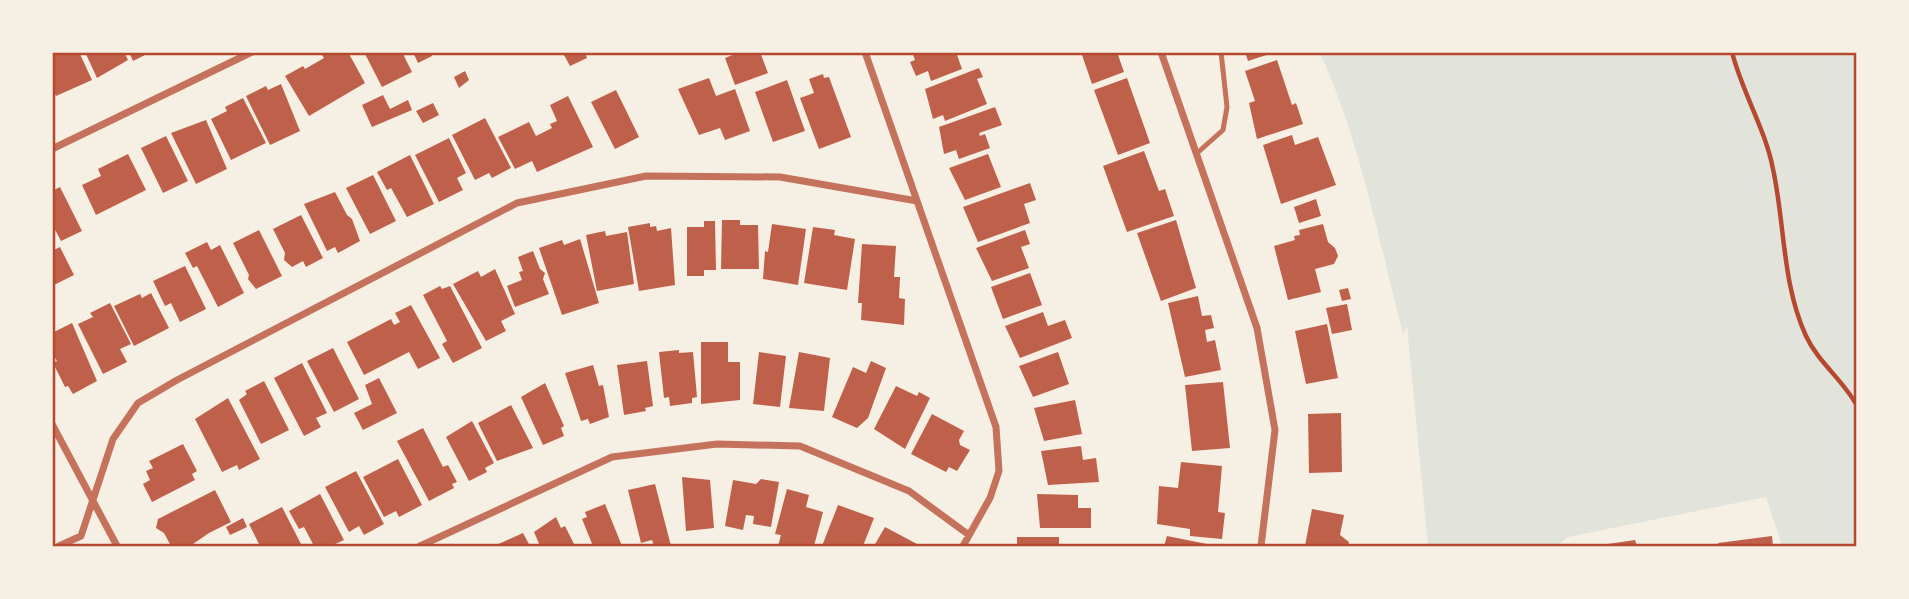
<svg xmlns="http://www.w3.org/2000/svg" width="1909" height="599" viewBox="0 0 1909 599" font-family="Mulish,sans-serif">
<style>
.green{fill:#e2e4dc}
.building{fill:#bf614a}
.lines{fill:none;stroke-linecap:round;stroke-linejoin:round}
.path{stroke:#b5482f;stroke-width:4.5}
.service{stroke:#c5725c;stroke-width:5}
.minor{stroke:#c5725c;stroke-width:7}
.neatline{fill:none;stroke:#b5482f;stroke-width:2.5}
</style>
<rect width="100%" height="100%" fill="#f6efe4"/>
<path class="green" d="M1320,53h536v493h-74l-16,-49 -198,40 -11,9h-129l-21,-220 -4,8c-24,-94 -43,-193 -83,-281z"/>
<path class="building" d="M52,52h27l13,28 -36,16 -4,-7z
M85,52h39l4,8 -31,18z
M129,52h22l-18,9z
M325,52h23l17,31 -56,33 -24,-40 18,-10 2,3 19,-11 -2,-3z
M364,52h38l10,20 -30,15z
M413,52h18l1,4 -14,7z
M568,52h17l2,6 -17,8 -6,-11z
M740,52h20l8,21 -33,12 -10,-27z
M912,52h44l6,17 -31,12 -3,-10 -12,5 -6,-14 5,-2z
M1081,52h36l7,20 -32,12z
M1245,52h28v1l-25,8z
M1277,60l15,45 4,-2 7,21 -46,15 -8,-36 6,-2 -10,-30z
M979,68l4,9 -6,2 10,25 -42,17 -2,-6 -10,4 -8,-30z
M465,71l4,9 -10,8 -5,-11z
M823,74l1,4 5,-1 22,60 -32,12 -19,-51 14,-5 -5,-14z
M709,78l7,18 19,-7 15,42 -25,9 -5,-12 -21,7 -21,-46z
M1127,78l23,65 -32,12 -24,-65z
M787,80l18,51 -32,11 -18,-50z
M281,84l19,47 -30,14 -24,-49 20,-10 2,4z
M616,90l23,47 -24,12 -24,-47z
M383,95l7,14 18,-9 4,10 -40,17 -10,-22z
M568,96l25,51 -56,25 -5,-11 -17,8 -17,-32 31,-15 7,14 16,-8 -2,-4 7,-3 -7,-16z
M243,98l23,45 -35,17 -20,-41 16,-8 -2,-4z
M433,103l6,12 -16,8 -7,-12z
M995,107l7,18 -23,8 1,3 5,-2 5,14 -31,11 -3,-9 -12,4 -5,-27z
M485,118l26,50 -19,10 -3,-5 -14,7 -23,-45z
M206,120l21,49 -31,15 -25,-51z
M1292,135l3,10 23,-8 18,48 -55,19 -18,-59z
M166,136l22,45 -25,12 -22,-45z
M449,138l17,35 -9,5 6,12 -24,12 -24,-47z
M1144,151l15,40 6,-2 9,27 -47,16 -24,-66z
M128,154l18,36 -50,25 -14,-30 19,-9 -3,-7z
M988,154l13,33 -36,13 -16,-32z
M410,155l24,49 -27,13 -16,-29 -4,2 -10,-18z
M373,175l23,46 -26,13 -24,-46z
M1030,183l6,17 -12,4 6,19 -52,19 -15,-35z
M60,187l22,44 -21,10 -9,-17v-33z
M335,192l12,23 5,4 8,22 -22,12 -3,-6 -8,4 -23,-47z
M1316,199l5,17 -22,7 -5,-16z
M301,215l22,43 -17,9 -3,-6 -11,6 -8,-7 1,-7 -12,-24z
M722,220h18v5h18l1,44h-38z
M1176,220l20,68 -35,13 -24,-68z
M704,221h11l1,49h-12v6h-17v-49h17z
M650,223v4l6,-1 1,5 14,-3 4,57 -36,6 -11,-64z
M772,224l34,5 -8,56 -35,-6 2,-28 3,1z
M1323,224l5,18 7,6 3,8 -4,8 -19,5 6,23 -33,8 -14,-54 21,-6 -1,-4 6,-1 -1,-5z
M813,227l22,3 -1,5 21,4 -8,51 -43,-7z
M259,230l23,46 -26,13 -8,-10 1,-4 -16,-32z
M1025,230l5,14 -9,3 8,21 -37,13 -16,-33z
M605,231l1,5 21,-4 7,52 -37,7 -11,-56z
M580,239l19,64 -37,12 -23,-67 23,-8 2,5z
M207,242l4,8 9,-5 24,48 -26,14 -21,-41 -4,2 -8,-15z
M862,244l34,2 -2,31h6l-1,21 6,1 -1,26 -43,-5 1,-17h-4z
M60,247l14,28 -22,11v-35z
M533,251l7,18 5,4 -2,6 6,15 -34,13 -8,-21 15,-6 -3,-8 4,-1 -5,-14z
M185,266l21,43 -26,13 -9,-19 -6,3 -12,-25z
M495,269l20,45 -14,7 5,10 -20,10 -33,-57 25,-13 3,6z
M1030,273l12,32 -39,14 -12,-32z
M440,286l2,3 8,-3 32,62 -29,15 -11,-19 5,-3 -24,-46z
M1348,288l3,11 -9,2 -3,-11z
M151,293l18,35 -35,18 -20,-40 26,-12 2,4z
M1198,296l4,20 9,-1 3,13 -9,2 2,12 8,-2 6,30 -36,7 -17,-74z
M110,303l21,41 -11,5 7,13 -24,12 -25,-50 15,-7 -3,-4z
M1347,304l5,26 -20,4 -6,-26z
M411,305l29,53 -22,11 -9,-17 -45,23 -17,-33 44,-23 3,6 6,-3 -5,-9z
M1043,312l5,14 17,-6 7,18 -52,20 -15,-32z
M72,323l25,58 -24,13 -5,-8 -3,1 -12,-24 4,-2 -5,-8v-20z
M1327,324l11,54 -32,6 -11,-53z
M701,342h27v20h12v38l-39,4z
M333,348l26,51 -25,13 -27,-51z
M679,350v3l14,-1 4,45 -5,1v5l-22,3 -1,-9 -5,1 -5,-46z
M759,352l27,4 -6,51 -27,-3z
M799,352l31,6 -6,53 -35,-3z
M1058,352l11,32 -36,13 -14,-31z
M647,361l6,45 -8,2 1,3 -22,4 -7,-50z
M871,361l15,7 -18,50 -11,10 -25,-11 21,-50 13,6z
M302,363l25,50 -11,5 5,9 -17,9 -30,-58z
M593,365l6,21 4,-1 6,32 -19,7 -2,-5 -7,2 -16,-48z
M379,378l18,35 -34,17 -9,-17 18,-9 -7,-19z
M264,381l25,49 -28,14 -22,-44 8,-6 -2,-3z
M1223,382l7,66 -38,3 -7,-66z
M545,383l19,43 -3,2 3,8 -21,9 -22,-48z
M896,386l21,10 2,-4 11,6 -25,51 -31,-20z
M228,398l32,61 -21,11 -2,-5 -15,7 -27,-53z
M1075,400l7,34 -38,7 -10,-33z
M511,405l22,43 -36,13 -19,-38z
M1341,413l1,59 -33,1 -1,-59z
M932,414l32,17 -5,9 1,5 10,5 -13,21 -8,-4 -3,5 -35,-18z
M472,421l22,42 -9,5 2,4 -18,9 -23,-44z
M423,428l20,39 5,-2 9,17 -5,2 2,4 -25,13 -32,-60z
M183,444l14,27 -5,3 3,6 -43,22 -9,-18 7,-4 -4,-9 7,-3 -4,-7z
M1081,446l2,14 13,-2 3,24 -51,3 -7,-34z
M398,459l24,46 -23,12 -3,-6 -12,6 -21,-40z
M1181,462l41,4 -4,46 7,1 -3,26 -32,-3v-7l-33,-5 2,-38 19,2z
M356,471l28,53 -20,11 -5,-9 -10,6 -24,-45z
M682,477l28,3 4,48 -28,3z
M761,479l18,3 -8,45 -18,-3 1,-8 -8,-1 -3,15 -18,-4 8,-46 23,4z
M655,484l16,62h-17l-2,-6 -11,3 -13,-53z
M787,489l22,6 -3,12 17,5 -9,34h-36l3,-11 -6,-1z
M215,490l16,32 -22,11 -16,11 1,2h-23l-7,-13 -8,-5 2,-9z
M320,494l24,46 -13,6h-17l-10,-19 -5,2 -10,-18z
M1037,494l41,1v13h13v20h-51z
M605,504l17,42h-29l-11,-27 5,-2 -2,-5z
M838,505l36,13 -11,28h-41z
M282,507l20,39h-42l-11,-22z
M1312,509l32,6 -4,20 9,7 -1,4h-43z
M556,517l5,11 4,-2 10,20h-35l-6,-14z
M243,518l4,9 -17,8 -4,-8z
M885,527l32,17 -2,2h-41z
M523,533l7,13h-36z
M1167,536l45,9v1h-48z
M1772,536l1,10h-54l-1,-3z
M1017,537h42v9h-42z
M1635,540l2,6h-36v-1z"/>
<g class="lines">
<path class="path" d="M1732,52c10,40 33,76 41,117 12,55 9,115 33,167 12,26 36,43 50,68"/>
<path class="service" d="M1196,154l27,-24 4,-23 -6,-55"/>
<path class="minor" d="M865,52l131,375 3,44 -9,27 -27,48
M1161,52l96,276 18,102 -14,116
M52,149l200,-97
M52,424l65,122
M59,546l22,-10 32,-97 25,-36 39,-23 340,-177 129,-27 134,1 137,24
M420,546l192,-89 105,-13 83,2 109,45 60,44"/>
</g>
<rect width="1909" height="599" fill="none" stroke="#f6efe4" stroke-width="108"/>
<rect x="54" y="54" width="1801" height="491" class="neatline"/>
</svg>
